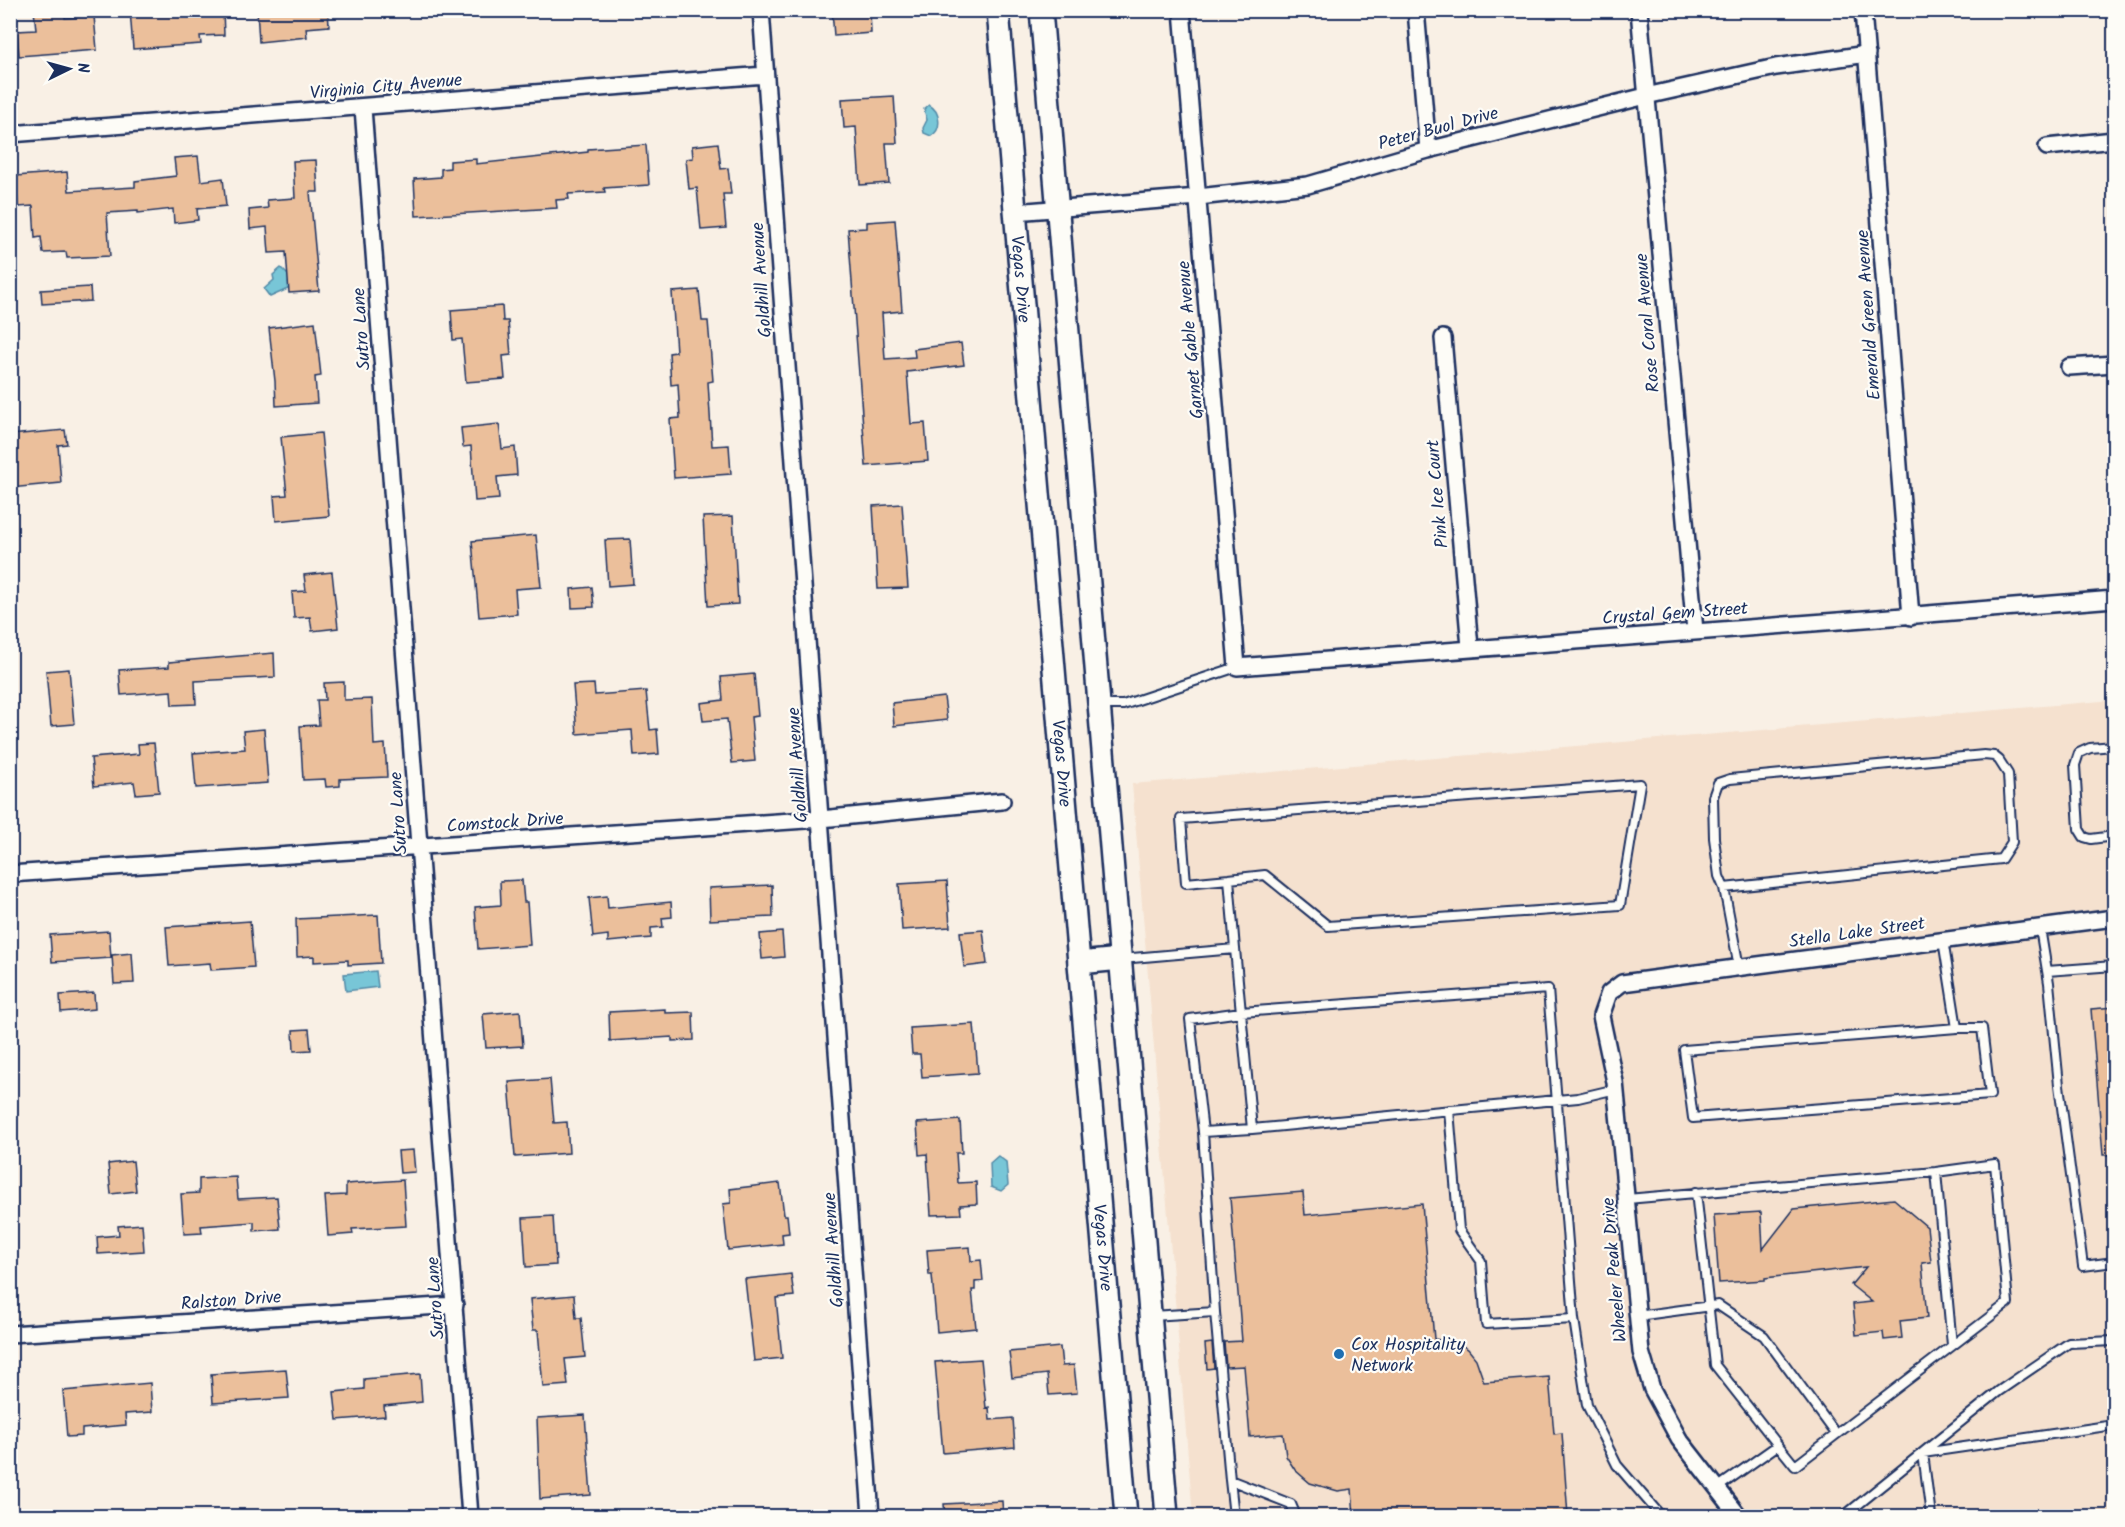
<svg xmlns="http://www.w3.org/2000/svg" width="2125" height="1527" viewBox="0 0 2125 1527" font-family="Kalam,sans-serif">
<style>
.built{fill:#f5e1cf}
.water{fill:#78c6d7;stroke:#538aa7;stroke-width:1.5}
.building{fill:#ebbf9b;stroke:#1b2f5e;stroke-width:1.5}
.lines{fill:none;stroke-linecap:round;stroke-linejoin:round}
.service-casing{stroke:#1b2f5e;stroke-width:12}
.minor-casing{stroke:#1b2f5e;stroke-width:20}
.secondary-casing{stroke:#1b2f5e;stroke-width:26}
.service{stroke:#fdfcf7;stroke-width:8}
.minor{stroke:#fdfcf7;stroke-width:15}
.secondary{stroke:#fdfcf7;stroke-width:21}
.poi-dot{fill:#1f6fb2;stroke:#fdfcf7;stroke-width:2}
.labels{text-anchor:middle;stroke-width:4.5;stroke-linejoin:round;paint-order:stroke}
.street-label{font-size:18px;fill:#1b2f5e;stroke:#fdfcf7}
.poi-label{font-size:18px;fill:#1b2f5e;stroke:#fdfcf7;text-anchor:start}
</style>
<rect width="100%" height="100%" fill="#f9f0e5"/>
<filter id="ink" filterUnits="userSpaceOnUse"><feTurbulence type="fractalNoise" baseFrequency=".0167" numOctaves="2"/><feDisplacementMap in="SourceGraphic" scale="12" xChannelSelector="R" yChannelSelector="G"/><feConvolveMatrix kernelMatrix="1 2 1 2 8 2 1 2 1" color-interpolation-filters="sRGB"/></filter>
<g filter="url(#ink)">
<path class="built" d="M2114,700v816h-921l-61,-732z"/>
<path class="water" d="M929,105c11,6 14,24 2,31l-7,-3 -1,-5 4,-8 -3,-11z
M281,268l8,8 1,12 -20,9 -6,-8 10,-9 -1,-5z
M376,971l2,16 -32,4 -2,-17z
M998,1156l8,6 2,23 -7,6 -10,-4 -1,-24z"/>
<path class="building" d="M34,10h31v8l29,-2 3,34 -78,6 -2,-25 19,-1z
M130,10h93l1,25 -24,1 1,8 -68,5z
M257,10h71l1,16 -23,2 1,9 -48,5z
M832,10h38l1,23 -37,3z
M894,96l3,47h-11l3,40 -29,2 -4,-58 -12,1 -2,-29z
M718,143l3,26 7,-1 3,26h-8l3,34 -25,2 -4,-42 -8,1 -3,-30 7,-1 -1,-12z
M646,145l3,40 -45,3 1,4 -37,2 1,5 -13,1 1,8 -141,8 -2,-37 27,-2v-8l9,-1v-7l26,-2v5l112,-12v-3z
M198,156l3,25 22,-3 3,28 -29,3 1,11 -24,3 -1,-14 -35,4v-2l-31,2 3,43 -43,2 -1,-6 -23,1 -2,-16 -6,1 -2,-32 -15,1 -2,-31 51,-4 2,19 66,-4v-6l41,-5 -2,-18z
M316,160l2,32h-8l9,99 -30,2 -3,-41 -17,1 -2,-26 -17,2 -1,-19 19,-2 -1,-8 28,-2 -2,-37z
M895,220l7,91 -20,2 3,46 30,-2 -1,-8 47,-6 3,22 -57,7 4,52 14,-1 3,38 -62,5 -18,-237 19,-1v-6z
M90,287l1,14 -49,3 -1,-14z
M699,290l3,31h6l5,60 -5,1 4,64 17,-1 2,29 -57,4 -4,-59 10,-1 -2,-34 -7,1 -2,-32 7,-1 -4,-60z
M502,306l1,15h5l3,34 -8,1 2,23 -39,3 -4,-43 -9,1 -2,-30z
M315,322l6,54 -6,1 2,26 -41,3 -1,-25 -6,-53z
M499,424l3,25 13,-2 2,28 -20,2 2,22 -24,2 -4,-55 -8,1 -2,-19z
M65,430l2,14 -9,1 3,38 -51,5v-53z
M321,433l8,83 -53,5 -2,-25 13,-1 -6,-58z
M902,504l6,84 -30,1 -5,-83z
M733,516l5,88 -30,2 -5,-89z
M536,535l5,52 -26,2 2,25 -38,3 -7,-76z
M630,539l3,45 -25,2 -3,-46z
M332,572l6,56 -26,3 -2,-14 -16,1 -2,-26 14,-1 -2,-16z
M592,587l2,20 -22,1 -1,-19z
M274,653l1,24 -80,4 1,23 -24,1 -1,-14 -50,4 -2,-25 50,-3v-5z
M69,669l5,55 -23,2 -5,-55z
M754,674l4,42 -7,1 4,44 -23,2 -5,-44 -24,2 -2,-18 22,-3 -2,-23z
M344,682v18l28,-1 2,46 11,-1 2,33 -47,2v7l-14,1 -1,-8 -22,1 -3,-54 19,-1 -2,-25h8l-1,-17z
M594,684l1,11 51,-4 4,39 7,-1 2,25 -25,2 -2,-26 -55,4 -4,-49z
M944,697l3,23 -53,6 -2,-23z
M264,729l4,54 -72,5 -3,-35 52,-4 -2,-18z
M154,743l5,49 -23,2 -2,-12 -40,4 -3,-28 48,-4 -1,-10z
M522,880l2,22h3l3,43 -52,4 -3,-42 26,-2 -1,-24z
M947,881l3,46 -48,3 -3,-46z
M772,885l1,32 -63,3 -1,-32z
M607,896l1,12 63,-6 1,15 -10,1 1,9 -12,1v10l-43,4v-7l-15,2 -4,-39z
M378,915l3,48 -33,2v-5l-34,2v-6l-17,1 -1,-38z
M250,921l4,46 -43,3 -1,-7 -41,3 -3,-39z
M983,930l4,34 -23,3 -4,-35z
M109,931l2,27 -59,4 -2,-27z
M782,932l2,25 -22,2 -2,-25z
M132,953l2,30 -20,1 -2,-29z
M94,993l1,16 -34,3 -1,-17z
M2115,1007v148h-12l-12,-146z
M665,1009v4l28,-1 1,28 -22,1v-4l-62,4 -1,-29z
M520,1011l3,35 -37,2 -3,-34z
M974,1024l4,49 -56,4 -2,-23h-8l-2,-26z
M309,1029l2,21 -17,1 -1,-21z
M550,1079l4,44 13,-1 2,31 -54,4 -6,-75z
M960,1120l2,33h-6l2,30 18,-1 1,22 -17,1 1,9 -30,1 -4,-61 -8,1 -2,-32z
M413,1150l2,22 -15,1 -2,-22z
M133,1161l3,30 -25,3 -3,-30z
M236,1177l2,22 39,-2 3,32 -26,2v-9l-53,4 1,7 -18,1 -3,-40 18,-1v-14z
M403,1180l3,46 -54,3 1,5 -25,2 -3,-40 21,-1v-11z
M780,1183l4,32h3l2,18 -7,1 1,10 -55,6 -5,-46 8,-1 -1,-14z
M1303,1192l2,23 117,-11 12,135 24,4 10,6 8,10 8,23 65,-5 5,57 8,-1 6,83h-214l-2,-27 -14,2 -28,-8 -15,-13 -9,-14 -3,-22 -33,3 -6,-71 -18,1 -2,-25 18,-1 -12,-143z
M1894,1199l33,28 4,35 -9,1 5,55 -27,3 2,17 -18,2 -1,-8 -27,3 -3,-31 19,-2 -21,-17 15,-18 -101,11v2l-46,3 -5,-68 47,-3 2,37 31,-40z
M553,1216l3,49 -30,2 -3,-49z
M142,1224l2,27 -46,3 -1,-17 22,-2 -1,-9z
M970,1247l1,14 10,-1 2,21 -8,1v8h-3l4,38 -39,4 -5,-57h-3l-2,-25z
M791,1274l3,22 -18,2 6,60 -28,3 -9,-82z
M574,1295l2,23h5l4,39 -20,2 3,26 -25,2 -5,-57h-5l-3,-31z
M1212,1343l2,25 -7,1 -2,-25z
M1060,1347l2,19 12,-1 3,28 -28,2 -2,-21 -35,4 -3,-26z
M981,1359l5,49 3,-1 1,13 23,-2 2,29 -72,6 -8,-91z
M286,1369l3,29 -76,5 -2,-29z
M420,1374l2,28 -38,4 1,10 -48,4 -3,-28 30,-3v-10z
M150,1383l2,29 -27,2 1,11 -44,4v7l-15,1 -4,-46z
M585,1415l6,80 -51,4 -3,-81z
M1002,1501l1,15h-58l-1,-12z"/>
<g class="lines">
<defs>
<path id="service" d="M1101,705h22l114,-38
M2114,746l-24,2 -11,5 -4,12 4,64 5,8 7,2 23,-3
M1229,879l36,-4 63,51 292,-21 20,-121 -459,35 5,64 43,-4 6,70
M1724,888l277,-29 11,-17 -4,-68 -9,-14 -5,-4 -10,-1 -254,24 -12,4 -5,14 1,41 5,38 5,12 15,79
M2040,928l9,55 10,102 24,181 31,-4
M1943,940l14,88h25l8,67 -297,23 -9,-68 273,-22
M1121,959l114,-10 17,180 326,-31 38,-9
M2047,971l67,-5
M1449,1110l10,120 22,31 5,63 88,-5 13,86 30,60 44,51
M1203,1132l-13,-113 51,-7 307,-23 26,330
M1936,1172l16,173
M1696,1192l19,173 63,80
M1627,1199l309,-27 59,-8 13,139 -213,163 -17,-21 -61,43
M1215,1312l-12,-180 49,-3
M1152,1316l63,-4 15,168 61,24 5,12
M1637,1316l81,-11 46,31 72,98
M1230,1480l4,36
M1844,1516l155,-125 70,-48 45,-2
M1931,1516l-8,-63 191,-28"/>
<path id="minor" d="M761,10l110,1506
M1182,10l55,657c293,-25 585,-43 877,-68
M1416,10l12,140
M1639,10l56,621
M1863,10l48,607
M363,108l107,1408
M10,134l755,-59
M2047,147l67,-7
M1015,212l183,-15 110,-12 120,-35 218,-54 130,-29 91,-13
M1443,338l27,309
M2069,367l45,-3
M10,874l811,-55 181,-18
M10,1334l445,-29
M1739,1516l-60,-77 -27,-50 -11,-37 -26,-270 -14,-66 8,-23 13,-10 30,-4 462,-61"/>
<g id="secondary">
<path id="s1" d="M998,10l128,1506"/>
<path d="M1041,10l126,1506"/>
<path d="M1079,963l42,-4"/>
</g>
</defs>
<use href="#service" class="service-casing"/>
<use href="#minor" class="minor-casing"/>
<use href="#secondary" class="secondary-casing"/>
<use href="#service" class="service"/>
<use href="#minor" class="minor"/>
<use href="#secondary" class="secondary"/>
</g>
</g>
<circle class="poi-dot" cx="1339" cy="1354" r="6"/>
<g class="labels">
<g class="street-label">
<text transform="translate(386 86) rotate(-5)" y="6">Virginia City Avenue</text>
<text transform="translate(1438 128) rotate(-15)" y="6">Peter Buol Drive</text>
<text dy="6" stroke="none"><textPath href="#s1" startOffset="270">Vegas Drive</textPath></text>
<text transform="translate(761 280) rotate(-94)" y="6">Goldhill Avenue</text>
<text transform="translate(1868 315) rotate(-94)" y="6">Emerald Green Avenue</text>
<text transform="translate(1647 323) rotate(-95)" y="6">Rose Coral Avenue</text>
<text transform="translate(361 329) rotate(-94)" y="6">Sutro Lane</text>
<text transform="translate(1190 340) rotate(-95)" y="6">Garnet Gable Avenue</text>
<text transform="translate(1437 494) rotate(-95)" y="6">Pink Ice Court</text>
<text transform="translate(1675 613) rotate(-4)" y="6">Crystal Gem Street</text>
<text dy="6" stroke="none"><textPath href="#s1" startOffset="756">Vegas Drive</textPath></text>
<text transform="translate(797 765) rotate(-94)" y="6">Goldhill Avenue</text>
<text transform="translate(398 813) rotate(-94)" y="6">Sutro Lane</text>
<text transform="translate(505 822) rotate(-4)" y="6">Comstock Drive</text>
<text transform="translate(1857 932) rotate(-8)" y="6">Stella Lake Street</text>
<text dy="6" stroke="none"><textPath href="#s1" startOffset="1242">Vegas Drive</textPath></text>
<text transform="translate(833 1250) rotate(-94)" y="6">Goldhill Avenue</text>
<text transform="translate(1614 1270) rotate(-95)" y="6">Wheeler Peak Drive</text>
<text transform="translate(435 1298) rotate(-94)" y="6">Sutro Lane</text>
<text transform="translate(231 1300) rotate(-4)" y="6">Ralston Drive</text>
</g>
<g class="poi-label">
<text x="1351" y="1350">Cox Hospitality<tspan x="1351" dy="21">Network</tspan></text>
</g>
</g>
<rect width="2125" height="1527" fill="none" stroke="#fdfcf7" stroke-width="36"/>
<rect x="18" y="18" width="2089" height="1491" fill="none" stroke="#1b2f5e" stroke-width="2" filter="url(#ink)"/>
<g transform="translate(69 69) rotate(85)" stroke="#fdfcf7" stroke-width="4.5" paint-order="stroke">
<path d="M0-4.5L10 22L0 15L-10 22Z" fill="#1b2f5e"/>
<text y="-9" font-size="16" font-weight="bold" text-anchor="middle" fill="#1b2f5e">N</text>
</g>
</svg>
